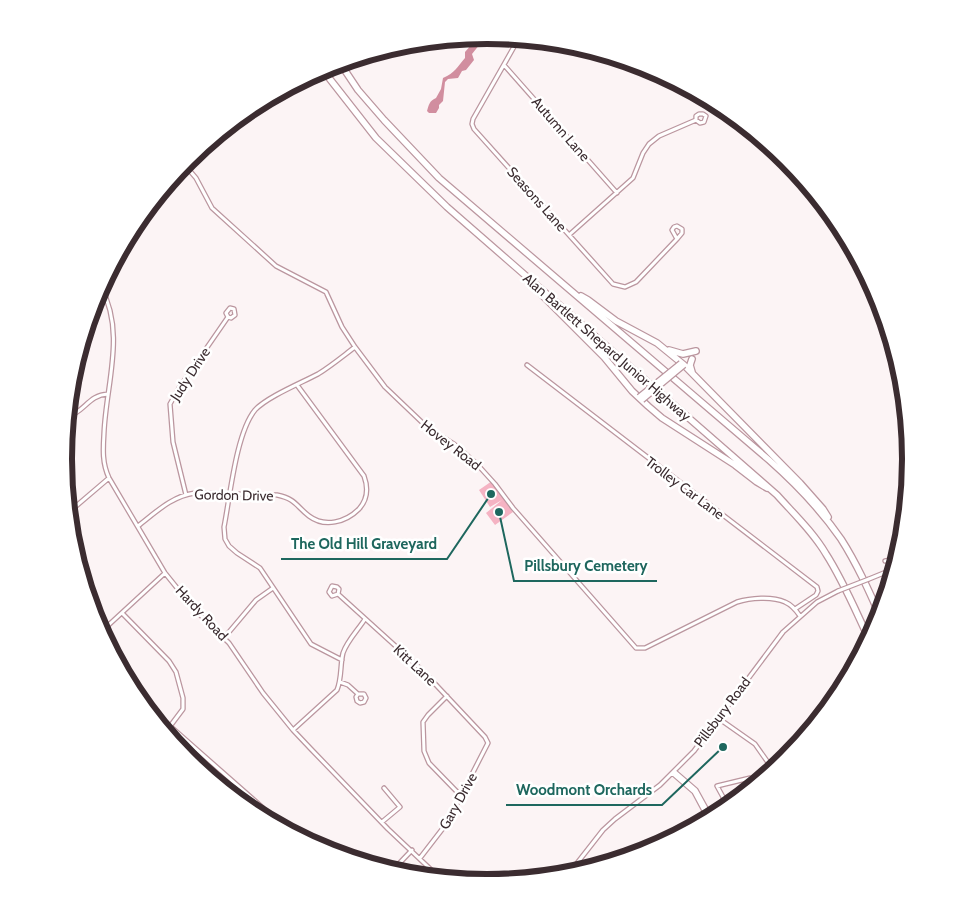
<svg xmlns="http://www.w3.org/2000/svg" width="975" height="919" viewBox="0 0 975 919" font-family="Cabin,sans-serif">
<style>
.green{fill:#f5b3c3}
.water{fill:#d18e9f}
.lines{fill:none;stroke-linecap:round;stroke-linejoin:round}
.minor-casing{stroke:#bb969f;stroke-width:5.5}
.highway-casing{stroke:#bb969f;stroke-width:8}
.minor{stroke:#fff;stroke-width:3}
.highway{stroke:#fff;stroke-width:5.5}
.minor-bridge-casing{stroke:#bb969f;stroke-width:5.5;stroke-linecap:butt}
.major-bridge-casing{stroke:#bb969f;stroke-width:7;stroke-linecap:butt}
.minor-bridge{stroke:#fff;stroke-width:3}
.major-bridge{stroke:#fff;stroke-width:4.5}
.labels{text-anchor:middle;stroke-width:5;stroke-linejoin:round;paint-order:stroke}
.street-label{font-size:14px;fill:#3b2c30;stroke:#fff}
.rim{fill:none;stroke:#3b2c30;stroke-width:6}
.leader{fill:none;stroke:#1e675e;stroke-width:2}
.callout-dot{fill:#1e675e;stroke:#fff;stroke-width:2}
.callout-label{font-size:15px;text-anchor:middle;font-weight:bold;fill:#1e675e;stroke:#fff;stroke-width:5;stroke-linejoin:round;paint-order:stroke}
</style>
<rect width="100%" height="100%" fill="#fcf4f5"/>
<path class="green" d="M492,481l21,31 -18,13 -9,-12 16,-13 -12,7 -11,-17z"/>
<path class="water" d="M486,35l5,8 -2,1 -4,-1 -5,1 -8,10 2,6 -8,10 -4,1 -4,7 -10,1 -3,3 -2,19 -4,4v3l-3,5h-7l-2,-2c2,-6 2,-10 9,-13l5,-9 2,-11c12,-5 14,-11 22,-20v-6l14,-16z"/>
<g class="lines">
<defs>
<path id="minor" d="M519,38l-46,81 -1,5 2,5 139,155 12,3 11,-5 41,-43 5,-6v-4l-5,-3 -3,1 -2,3 5,9
M504,65l113,128
M182,166l8,5 6,7 16,30 64,58 50,26 16,35 13,20 30,40 43,41 26,16 22,19 19,21 18,24 123,140h9l92,-46c13,-4 35,-6 48,0 7,3 11,8 15,14
M569,235l64,-57 10,-25 6,-9 10,-8 37,-16 4,3 4,-1 2,-6 -3,-2h-4l-3,2v4
M101,287c25,46 5,97 3,146 -1,16 -2,30 5,45l56,95 29,36 35,34 34,50 30,37 17,18 78,81 54,51
M527,365l290,222 1,4 -2,4 -21,14
M67,417c18,-5 21,-22 41,-23
M186,495l-13,-53 -3,-38 9,-16 49,-71 3,1 4,-3 -1,-6 -4,-1 -4,5 2,4
M68,513l41,-35
M138,526c18,-14 34,-30 57,-33l82,2c19,4 19,11 32,21 16,12 37,6 50,-7 9,-10 9,-22 5,-33l-67,-91
M885,561l14,-3
M891,570l3,6
M869,579l27,-11
M338,594l-6,2 -3,-4 3,-6 5,1 2,2 -1,5 84,76 63,67 3,6 -41,80 -27,35
M122,613l47,48 7,11 7,26v11l-18,24
M101,632l64,-59
M224,638l32,-38 17,-12
M342,660l-31,-16 -51,-76 -23,-15 -8,-7 -4,-7 -1,-12c6,-30 12,-94 31,-117 12,-13 46,-27 63,-36 13,-8 25,-18 37,-27
M340,682l8,3 10,9h6l2,4 -2,4 -4,1 -3,-2 -1,-4 2,-3
M447,696l-19,19 -5,7 1,29 5,12 33,34
M718,718l37,26 19,27
M170,726l92,81 3,4 -3,7
M293,730l44,-40c5,-12 3,-25 6,-37 4,-12 15,-23 22,-34
M674,771l22,19 16,29
M672,773l22,19 15,28
M723,798l21,-3
M729,808l-12,-22 33,-8 6,7
M382,822l18,-15 -16,-19
M391,872l21,-22
M567,876l36,-46 12,-11 45,-34 34,-34 89,-119 34,-30 21,-11"/>
<path id="highway" d="M340,63l18,27 26,30 55,58 330,282c27,24 52,50 72,79 16,25 28,52 40,79
M322,69l54,69 71,69 330,288c17,19 36,37 49,59 18,28 30,58 44,87
M542,295l62,62 28,34 16,15 14,12 73,47 22,17 10,6
M581,296l7,4 28,21 41,22 27,22 116,118 23,26 5,8
M669,350l14,4 13,-3
M692,359l-2,6 2,7"/>
</defs>
<use href="#minor" class="minor-casing"/>
<use href="#highway" class="highway-casing"/>
<use href="#minor" class="minor"/>
<use href="#highway" class="highway"/>
<defs>
<path id="minor-bridge" d="M838,591l31,-12"/>
<path id="major-bridge" d="M639,397l42,-34
M642,400l42,-35"/>
</defs>
<use href="#minor-bridge" class="minor-bridge-casing"/>
<use href="#major-bridge" class="major-bridge-casing"/>
<use href="#minor-bridge" class="minor-bridge"/>
<use href="#major-bridge" class="major-bridge"/>
</g>
<g class="labels">
<g class="street-label">
<text transform="translate(561 129) rotate(49)" y="5">Autumn Lane</text>
<text transform="translate(537 199) rotate(48)" y="5">Seasons Lane</text>
<text transform="translate(607 347) rotate(41)" y="5">Alan Bartlett Shepard Junior Highway</text>
<text transform="translate(190 374) rotate(-57)" y="5">Judy Drive</text>
<text transform="translate(451 445) rotate(38)" y="5">Hovey Road</text>
<text transform="translate(685 488) rotate(37)" y="5">Trolley Car Lane</text>
<text transform="translate(234 495) rotate(1)" y="5">Gordon Drive</text>
<text transform="translate(202 613) rotate(47)" y="5">Hardy Road</text>
<text transform="translate(415 665) rotate(43)" y="5">Kitt Lane</text>
<text transform="translate(722 712) rotate(-53)" y="5">Pillsbury Road</text>
<text transform="translate(458 801) rotate(-61)" y="5">Gary Drive</text>
</g>
</g>
<path d="M0 0H975V919H0ZM72 459a415 415 0 1 1 830 0a415 415 0 1 1-830 0Z" fill="#fff" fill-rule="evenodd"/>
<path class="rim" d="M72 459a415 415 0 1 1 830 0a415 415 0 1 1-830 0Z"/>
<path class="leader" d="M491 494L447 559H281M499 512L514 581H657M723 747L662 805H506"/>
<g class="callout-dot">
<circle cx="491" cy="494" r="5"/>
<circle cx="499" cy="512" r="5"/>
<circle cx="723" cy="747" r="5"/>
</g>
<g class="callout-label">
<text x="364" y="549">The Old Hill Graveyard</text>
<text x="586" y="571">Pillsbury Cemetery</text>
<text x="584" y="795">Woodmont Orchards</text>
</g>
</svg>
